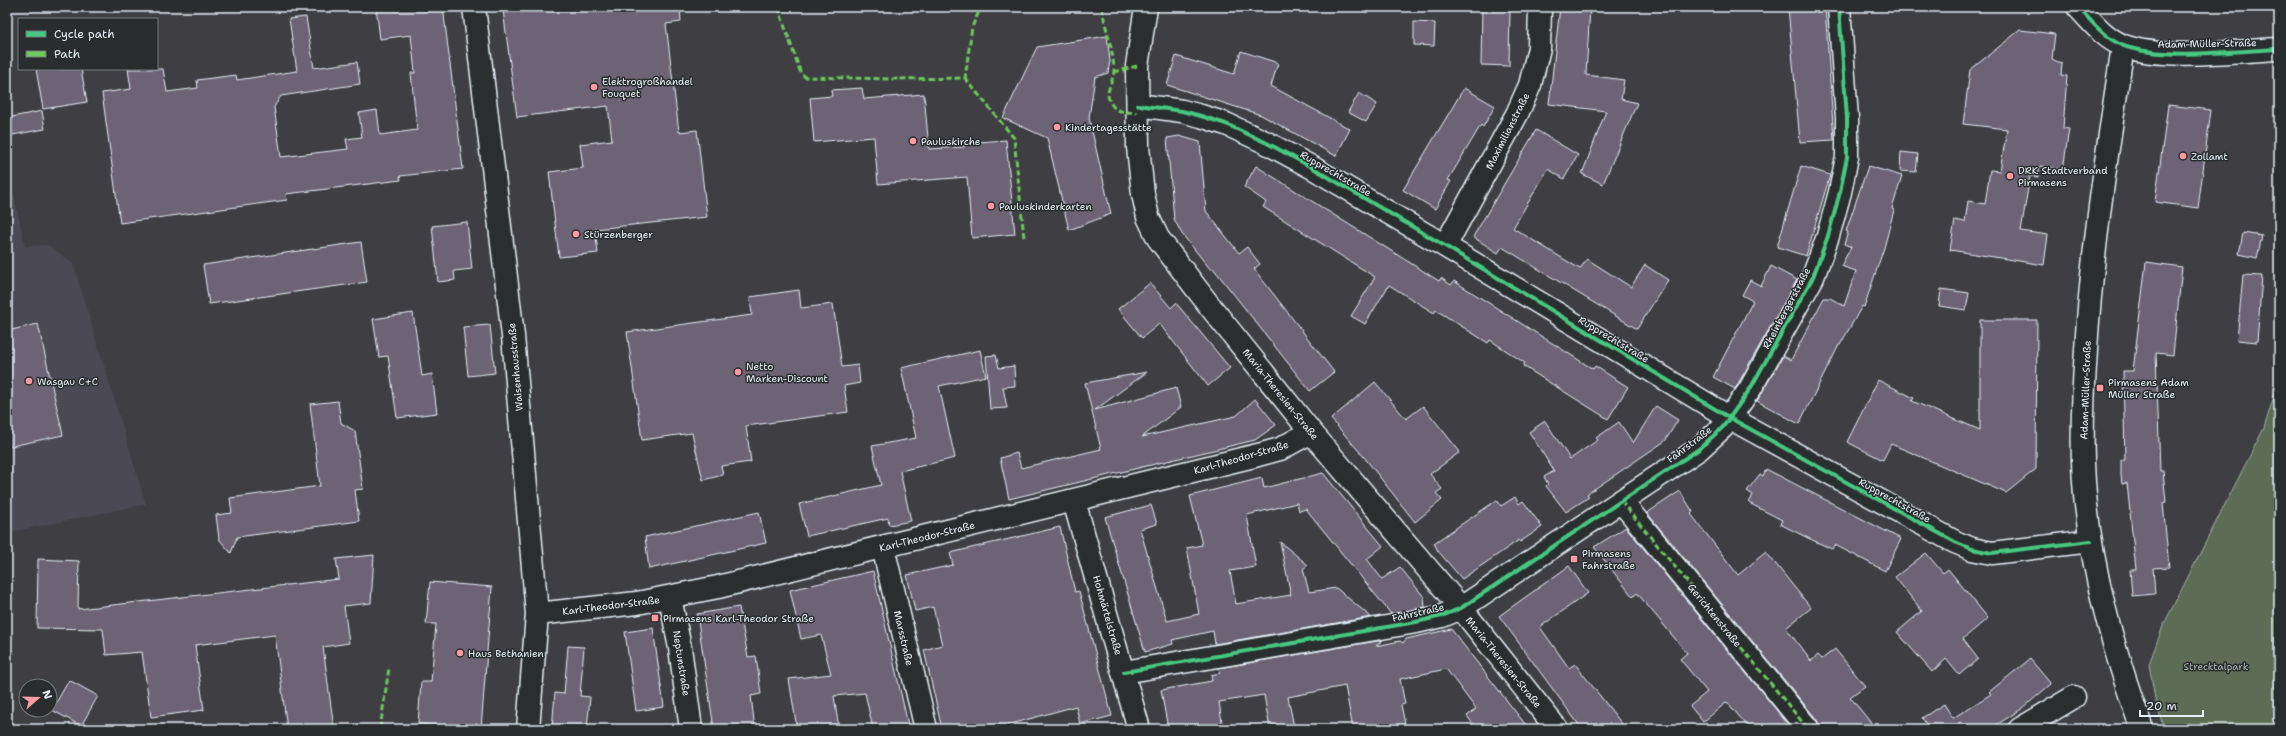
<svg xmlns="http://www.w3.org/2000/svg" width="2286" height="736" viewBox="0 0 2286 736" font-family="'Shantell Sans',sans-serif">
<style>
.built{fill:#4c4952}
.green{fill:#5c6c55;stroke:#a2aea6}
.building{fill:#6c6474;stroke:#e8f1f8}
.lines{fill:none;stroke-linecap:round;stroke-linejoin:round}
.minor-casing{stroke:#e8f1f8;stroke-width:25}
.minor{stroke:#2a2d2e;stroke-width:22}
.quiet{stroke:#6dc95d;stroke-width:3;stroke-dasharray:6 3;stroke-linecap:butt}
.cycleway-casing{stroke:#2a2d2e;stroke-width:6}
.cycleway{stroke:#46c982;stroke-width:4}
.poi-dot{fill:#ff9aa2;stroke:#2a2d2e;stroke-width:1.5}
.labels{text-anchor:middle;stroke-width:3;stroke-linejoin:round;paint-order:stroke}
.street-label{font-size:10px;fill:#e8f1f8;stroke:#2a2d2e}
.poi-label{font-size:10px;fill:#e8f1f8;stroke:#2a2d2e;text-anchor:start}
.park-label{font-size:10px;fill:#a9b5af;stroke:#2a2d2e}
</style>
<rect width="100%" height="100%" fill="#3e3e43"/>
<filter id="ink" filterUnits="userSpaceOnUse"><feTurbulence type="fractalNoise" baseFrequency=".025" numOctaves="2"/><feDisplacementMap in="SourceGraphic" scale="8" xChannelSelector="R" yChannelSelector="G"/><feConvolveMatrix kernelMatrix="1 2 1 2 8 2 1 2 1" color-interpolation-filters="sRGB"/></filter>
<g filter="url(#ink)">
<path class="built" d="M7,161l18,85 23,-1 25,18 73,241 -139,29z"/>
<path class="green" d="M2279,380v349h-115l-9,-30 -6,-35 14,-38 101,-198z"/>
<path class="building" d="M376,7h67l20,162 -63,7 1,4 -115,14 1,6 -167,23 -18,-130 29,-4 -3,-20h35l4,23 31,-4 -1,-8 39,-5 1,5 60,-9 -8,-52 17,-2 8,51 43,-6 3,22 -79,12 -7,11 7,50 67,-8 -2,-10 16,-2 -3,-24 18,-3 3,25 37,-5 -6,-57h4l-4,-38 -31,4z
M530,7h150l1,15 -15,2 13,108 18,-2 10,87 -112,12 3,24 -39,4 -10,-85 34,-4 -3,-24 32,-4 -4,-34 -91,11 -14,-107z
M1482,7h28l-1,59 -28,-1z
M1560,7h30l-4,68 38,5 -3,19 16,4 -34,81 -21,-10 24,-63 -57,-7z
M1788,7h37l9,133 -34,2z
M1414,22l21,1 -1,23 -20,-1z
M2020,30l35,4 -3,25 10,5 -1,11 6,1 -4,52 6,1 -6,41 -23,-4 -2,11 -8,-1 -9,55 27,4 -4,30 -94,-15 5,-30 10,2 3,-21 17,3 5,-34 10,1 7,-42 -44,-5 7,-54z
M1107,36l3,25 -2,12 -13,4 -6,41 22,96 -42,16 -22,-92 -44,-20 34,-71z
M1241,51l37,12 -7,23 79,43 -14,27 -75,-41 -94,-30 9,-29 58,18z
M36,69h45l6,33 -44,7z
M862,88l2,11 60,-5 5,55 35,-2v-4l42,-3 9,94 -43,4 -5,-61 -89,7 -4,-47 -60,5 -4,-44 22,-2 -1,-6z
M1464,88l31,18 -12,21 -2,-2 -33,55 3,1 -16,28 -32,-19z
M1359,93l18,11 -11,18 -18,-10z
M2168,105l43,5 -13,98 -43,-6z
M42,111l3,18 -38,7v-18z
M1536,130l42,25 -14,24 -16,-10 -35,59 67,41 7,-10 44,28 14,-22 23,15 -31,49 -135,-82 -4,6 -25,-16z
M1179,136l21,6 6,69 33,42 8,-6 13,17 -6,5 80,103 -24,19 -97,-123 -2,2 -29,-36 -8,-15 -7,-81z
M1901,152l17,2 -2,18 -16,-1z
M1256,166l183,115 2,-3 10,7 3,-4 139,88 2,-3 33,21 -20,32 -85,-53 2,-3 -35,-23 -2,3 -52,-33 -2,3 -45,-28 -24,39 -14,-8 24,-39 -112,-70 3,-5 -22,-15z
M1801,166l29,9 -24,81 -29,-9z
M1868,166l34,10 -10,33 2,1 -10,38 -20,59 -2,-1 -22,39h-1l-40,79 -42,-23 26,-45 8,4 33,-62h6l14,8 12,-35 -15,-5 10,-19 -7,-3 4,-12 -2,-1z
M467,222l5,47 -18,2 1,9 -17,2 -6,-56z
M2243,233l19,3 -5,22 -18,-4z
M361,242l6,40 -158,22 -6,-39z
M2146,262l36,5 -9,88 -17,-2 4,118h3l3,31 -3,1 6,64 -16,1 2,26 -23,2 -2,-26h6l-9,-87 -5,1 -1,-9v-15h4l-2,-89h10z
M1771,266l26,14 -62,109 -22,-12 40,-76 -11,-6 8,-15 11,6z
M2243,275l19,1 -5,66 -20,-2z
M1150,283l21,25 5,-5 54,65 -22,18 -50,-64 1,2 -17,14 -24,-29z
M1941,289l28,4 -3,17 -27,-4z
M799,290l2,18 32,-4 9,63 16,-2 2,18 -16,3 4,26 -102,14 5,36 -30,4 2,9 -20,5 -11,-47 -50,7 -15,-108 125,-17 -2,-18z
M413,313l9,63 10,-2 5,39 -40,5 -9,-62 -9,1 -6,-38z
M1980,320h57l-1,149 -30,24 -115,-49 -8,16 -36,-18 31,-62 36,18 -2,3 68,29z
M38,324l25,111 -56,12v-116z
M490,325l5,48 -27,3 -5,-49z
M980,350l6,26 -47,10 16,72 -55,13 11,50 -22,4 -1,-7 -81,18 -8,-32 82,-19 -9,-39 44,-8 -15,-70z
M996,355l3,13 15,-2 1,20 -12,1 4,21 -17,1 -4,-53z
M1147,372l-52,38 81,-22 5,19 -39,30 94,-21 19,-17 21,26 -21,15 -246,59 -9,-41 17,-5 4,15 80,-19 -16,-66z
M1375,382l31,37 17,-13 37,46 -30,22 12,15 -6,4 6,7 -27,22 -51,-65 -33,-38z
M338,401l3,22 14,8 8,58 -8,1 4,31 -122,16 -6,16 -12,-14 -3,-24 16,-2 -2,-15 90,-12 -10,-82z
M1656,406l22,14 -13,21 -78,53 2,3 -23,15 -20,-26 2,-2 -4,-7 10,-6 -25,-39 16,-11 25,38 28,-19 -2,-2 23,-16 14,21z
M1766,469l135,70 -16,32 -50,-26 -3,4 -24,-11 -28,-14 2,-4 -33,-17 4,-8 -6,-4 13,-17 3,2z
M1323,473l60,73 -16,13 15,20 18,-12 24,30 1,10 -34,7 -85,-105 -7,2 -2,-8 -50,12 9,52 -26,4 6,33 55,-9 -11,-53 28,23 -5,4 6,23 27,-4 35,29 -156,27 -2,-13 -41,9 1,4 -28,8 -40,-135 46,-12 6,19 -17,5 27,92 32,-7 -12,-66 15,-3 -12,-49 72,-18 2,10z
M1680,491l13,21 -2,2 47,61 28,-23 45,56 -25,20 25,33 7,-6 4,4 13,-10 30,37 -15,11 26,32h-56l-2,-8 -171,-208z
M1515,497l4,7 4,-3 19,26 -22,15 -1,-2 -57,39 -24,-28 -4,-8 63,-43 4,6z
M759,512l7,31 -117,26 -4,-32z
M1060,527l15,65 4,-1 33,125 -32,8 -4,-18 -83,23h-51l-18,-79 18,-5 -9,-38 -18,4 -8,-36 46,-10 -3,-12z
M1626,527l166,202h-42l-23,-27 -24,20 -13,-16 17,-14 -27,-33 7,-6 -50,-60 -4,4 -39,-50z
M1926,553l17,20 5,-4 40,49 -25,21 15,20 -19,16 -13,-16 -14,13 -35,-40 25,-21 -27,-34z
M374,555l-3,48 -27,3 5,37 -26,4 11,82h-47l-12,-94 -80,10 9,65 -53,7 -9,-65 -36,3 -3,-26 -66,-1 1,-69 41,2 -1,48 261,-30 -3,-20z
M1569,566l19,27 -48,34 29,41 6,-4 51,65h-44l-83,-113z
M873,571l36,158h-36l-8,-36 -31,3 5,33h-42l-8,-50 42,-5 -10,-39 -20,4 -11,-49z
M430,582l62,5 -11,142 -63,-5 3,-42h10l5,-58h-10z
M739,607l9,50 8,-1 5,38 -10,2 4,33h-41l-17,-115z
M653,628l11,79 -28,4 -11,-79z
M1451,629l78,100h-52l-10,-13 9,-7 -30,-40 -46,10 5,25 -4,1 5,24h-19l-1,-6 -33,6 -8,-43 -57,11 6,30 -24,2 -6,-34 -45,7 4,27h-55l-7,-39 51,-9 -1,-6 9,-2 -1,-5 164,-28 -7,6 24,-5 3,2 3,-4z
M568,646l16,1 -4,49 10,1 -3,32h-35l3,-36 9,1z
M2030,659l21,25 -28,24 -33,21h-60l-8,-11 22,-14 9,14 38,-24 -2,-2z
M69,680l29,16 -17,30 -29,-16z"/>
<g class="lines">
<defs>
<path id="minor" d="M474,7l39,329 24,278 -9,115
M1146,7l-9,59 1,81 5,47 5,23 10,21 51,67 102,127 150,176 96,121
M2078,7c13,14 27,32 46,39 37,14 114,5 155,3
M2123,46c-15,101 -31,202 -37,304 -3,44 -5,88 -2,132 6,86 29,167 58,247
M1138,105l44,6 19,5 25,8 41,19 46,25 132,78 285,172 225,124 17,7 20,4 99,-12
M1445,246l72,-132 13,-29 9,-37 1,-41
M1074,501l65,228
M1621,501l187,228
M883,547l43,182
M670,597l10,51 11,81
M537,614l100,-11 81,-16 540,-132 22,-6 31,-17
M1124,672l292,-50 26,-6 19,-8 238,-159 24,-22 27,-38 63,-112 15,-41 12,-44 7,-35v-39l-8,-111
M2020,729l54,-32"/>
</defs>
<use href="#minor" class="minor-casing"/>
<use href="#minor" class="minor"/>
<path class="quiet" d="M778,7l22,64 5,6 88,2 72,-1 7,-51 9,-20
M1102,7c3,22 11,40 12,63 0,13 -12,22 -2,35 5,8 17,7 25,8
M1114,72l23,-6
M965,78l49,60 10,100
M1621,501l187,228
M380,729l9,-61"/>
<defs>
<path id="cycleway" d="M2078,7c13,14 27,32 46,39 37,14 114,5 155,3
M1138,105l44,6 19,5 25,8 41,19 46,25 132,78 285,172 225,124 17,7 20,4 99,-12
M1124,672l292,-50 26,-6 19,-8 238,-159 24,-22 27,-38 63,-112 15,-41 12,-44 7,-35v-39l-8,-111"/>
</defs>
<use href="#cycleway" class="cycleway-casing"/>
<use href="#cycleway" class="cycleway"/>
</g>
</g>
<g class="poi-dot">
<circle cx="594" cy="87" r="4"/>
<circle cx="1057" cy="127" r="4"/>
<circle cx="913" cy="141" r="4"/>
<circle cx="2183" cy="156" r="4"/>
<circle cx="2010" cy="176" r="4"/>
<circle cx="991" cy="206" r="4"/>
<circle cx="576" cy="234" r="4"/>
<circle cx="738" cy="372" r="4"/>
<circle cx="29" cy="381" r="4"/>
<rect x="2096" y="384" width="8" height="8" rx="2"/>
<rect x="1570" y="555" width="8" height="8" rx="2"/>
<rect x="651" y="614" width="8" height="8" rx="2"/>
<circle cx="460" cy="653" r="4"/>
</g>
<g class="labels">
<g class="street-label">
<text transform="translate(2207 43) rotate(-1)" y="4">Adam-Müller-Straße</text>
<text transform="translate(1507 131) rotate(-63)" y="4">Maximilianstraße</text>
<text transform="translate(1336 173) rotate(30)" y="4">Rupprechtstraße</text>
<text transform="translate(1786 308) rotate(-62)" y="4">Rheinbergerstraße</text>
<text transform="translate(1614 339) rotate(31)" y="4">Rupprechtstraße</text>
<text transform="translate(515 367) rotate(-95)" y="4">Waisenhausstraße</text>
<text transform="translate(2085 390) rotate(-88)" y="4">Adam-Müller-Straße</text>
<text transform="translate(1281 394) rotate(51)" y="4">Maria-Theresien-Straße</text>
<text transform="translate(1689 444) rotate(-37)" y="4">Fahrstraße</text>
<text transform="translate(1241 457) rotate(-16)" y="4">Karl-Theodor-Straße</text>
<text transform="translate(1895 500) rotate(29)" y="4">Rupprechtstraße</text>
<text transform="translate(927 536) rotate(-14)" y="4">Karl-Theodor-Straße</text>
<text transform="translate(611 605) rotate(-7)" y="4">Karl-Theodor-Straße</text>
<text transform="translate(1418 612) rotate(-13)" y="4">Fahrstraße</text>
<text transform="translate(1108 615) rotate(74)" y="4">Hohmärtelstraße</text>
<text transform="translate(1715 615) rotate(51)" y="4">Gerichtenstraße</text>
<text transform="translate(904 638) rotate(77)" y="4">Marsstraße</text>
<text transform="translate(1504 662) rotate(51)" y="4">Maria-Theresien-Straße</text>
<text transform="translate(682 663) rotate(81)" y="4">Neptunstraße</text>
</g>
<g class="poi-label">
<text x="602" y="85">Elektrogroßhandel<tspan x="602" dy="12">Fouquet</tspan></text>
<text x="1065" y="131">Kindertagesstätte</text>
<text x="921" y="145">Pauluskirche</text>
<text x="2191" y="160">Zollamt</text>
<text x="2018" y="174">DRK Stadtverband<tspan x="2018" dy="12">Pirmasens</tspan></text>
<text x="999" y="210">Pauluskinderkarten</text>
<text x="584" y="238">Stürzenberger</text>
<text x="746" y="370">Netto<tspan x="746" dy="12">Marken-Discount</tspan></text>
<text x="37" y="385">Wasgau C+C</text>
<text x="2108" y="386">Pirmasens Adam<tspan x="2108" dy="12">Müller Straße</tspan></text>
<text x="1582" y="557">Pirmasens<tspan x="1582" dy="12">Fahrstraße</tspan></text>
<text x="663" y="622">Pirmasens Karl-Theodor Straße</text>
<text x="468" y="657">Haus Bethanien</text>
</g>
<g class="park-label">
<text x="2216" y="670">Strecktalpark</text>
</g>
</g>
<rect width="2286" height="736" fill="none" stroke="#2a2d2e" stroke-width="24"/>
<rect x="12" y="12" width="2262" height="712" fill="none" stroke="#e8f1f8" stroke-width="1.5" filter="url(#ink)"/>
<rect x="18" y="18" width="140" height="52" fill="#2a2d2e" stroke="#767b7f"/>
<rect x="26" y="31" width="20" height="6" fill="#46c982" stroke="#767b7f"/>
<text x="54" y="38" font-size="12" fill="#e8f1f8">Cycle path</text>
<rect x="26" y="51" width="20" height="6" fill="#6dc95d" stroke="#767b7f"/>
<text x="54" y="58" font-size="12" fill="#e8f1f8">Path</text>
<g transform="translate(38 698) rotate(70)"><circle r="19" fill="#2a2d2e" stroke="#767b7f"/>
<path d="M0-3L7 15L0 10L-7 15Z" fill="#ff9aa2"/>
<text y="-6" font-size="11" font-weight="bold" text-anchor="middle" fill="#e8f1f8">N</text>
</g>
<path d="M2140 710v6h63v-6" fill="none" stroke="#e8f1f8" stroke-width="2"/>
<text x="2146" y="710" font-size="12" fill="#e8f1f8" stroke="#2a2d2e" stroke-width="3" paint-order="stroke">20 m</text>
</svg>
